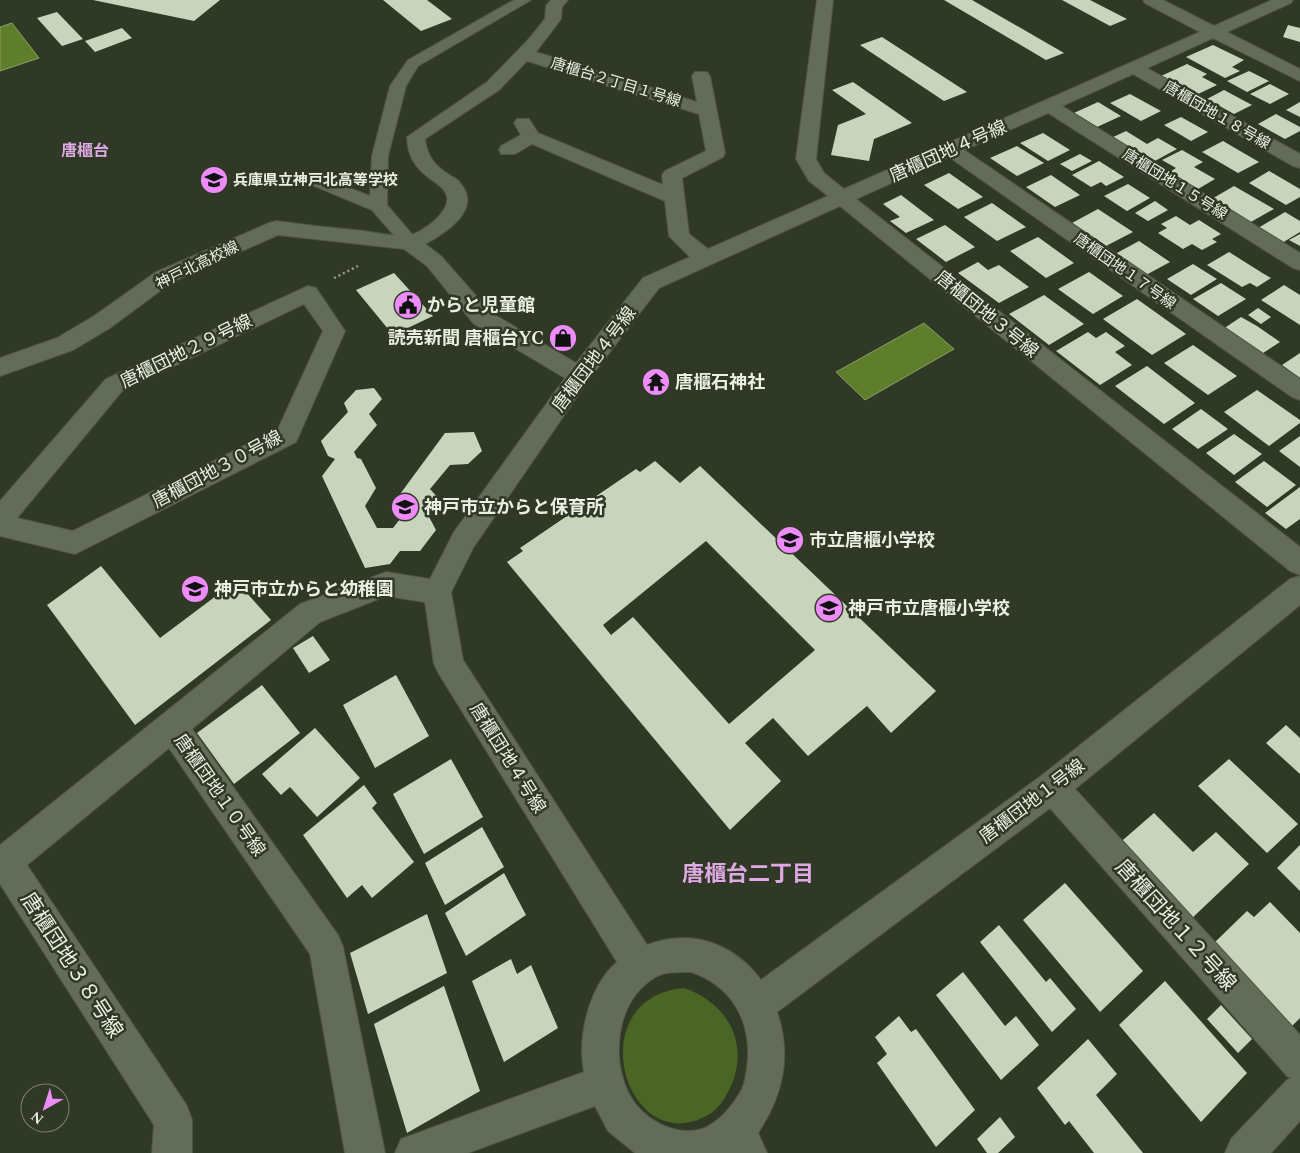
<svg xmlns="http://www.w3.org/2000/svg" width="1300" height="1153" viewBox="0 0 1300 1153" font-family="Spectral,'Noto Sans JP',serif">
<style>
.green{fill:#4b6524}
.water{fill:#5e7e2c;stroke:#88a063}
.building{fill:#c9d4bd;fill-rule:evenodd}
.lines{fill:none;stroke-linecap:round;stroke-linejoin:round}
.lane-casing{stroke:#4e5646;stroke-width:2}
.street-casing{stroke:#4e5646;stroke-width:2}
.path{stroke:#929a8a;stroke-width:2.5;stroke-dasharray:2 3;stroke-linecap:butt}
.lane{fill:#636c58;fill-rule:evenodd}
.street{fill:#636c58;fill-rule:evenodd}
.labels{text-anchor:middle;stroke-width:5;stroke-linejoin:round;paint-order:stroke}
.far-street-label{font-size:15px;fill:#e9efe3;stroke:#303926}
.far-poi-label{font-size:15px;font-weight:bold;fill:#e9efe3;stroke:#303926;text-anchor:start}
.far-quarter-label{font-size:16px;font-weight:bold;fill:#dea9e4;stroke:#303926}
.street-label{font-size:18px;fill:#e9efe3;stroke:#303926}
.poi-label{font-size:18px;font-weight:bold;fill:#e9efe3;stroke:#303926;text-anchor:start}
.near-street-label{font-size:21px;fill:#e9efe3;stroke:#303926}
.near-neighbourhood-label{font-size:22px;font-weight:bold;fill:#dea9e4;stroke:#303926}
</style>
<rect width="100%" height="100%" fill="#303926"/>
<path class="green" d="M684,988c50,17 69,66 40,111 -8,13 -19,19 -33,23 -72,17 -105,-125 -7,-134z"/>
<path class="water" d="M12,23l27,35 -39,13v-44z
M924,323l30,26 -89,51 -29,-28z"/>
<path class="building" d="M93,0h127l-26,21z
M383,0h44l25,19 -31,12z
M944,0h28l92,53 -18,7z
M1062,0h28l37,19 -17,7z
M57,12l26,27 -21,7 -25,-28z
M1288,25l12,3v14l-17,-5z
M122,28l10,10 -37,14 -10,-11z
M882,37l85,55 -23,9 -84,-56z
M1213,45l31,15 -12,7 8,4 -15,7 -39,-21z
M1187,64l20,10 -5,3 15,8 -21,10 -35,-19z
M1249,71l20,10 -22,11 -20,-11z
M853,82l59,41 -38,16 -5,22 -38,-6 7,-30 28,-11 -34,-24z
M1270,84l19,10 -19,10 -20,-10z
M1224,90l28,15 -18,9 -27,-15z
M1130,94l31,17 -20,10 -31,-18z
M1098,102l23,14 -24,11 -23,-14z
M1300,102v15l-14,-7z
M1276,114l24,13v4l-15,8 -27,-15z
M1181,117l27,15 -17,9 -27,-16z
M1126,131l21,13 11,-6 19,11 -24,13 -8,-6 -4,2 -32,-19z
M1043,133l27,17 -22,11 -28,-18z
M1223,141l36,21 -21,11 -36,-21z
M1017,146l27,17 -27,13 -27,-18z
M1182,150l21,12 -9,5 21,12 -17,10 -28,-17 6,-4 -14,-8z
M1080,154l12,7 -20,10 -12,-7z
M1099,161l25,16 -18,9 -5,-4 -10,5 -19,-12z
M1269,171l31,18v8l-14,8 -37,-22z
M949,173l34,24 -25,12 -34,-24z
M1051,175l29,20 -25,12 -29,-20z
M1128,184l22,14 -23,13 -23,-15z
M1234,186l40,23 -25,14 -39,-23z
M901,195l17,13 16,12 -28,13 -16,-12 10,-4 -17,-13z
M1155,201l13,9 -20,11 -13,-8z
M992,203l34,24 -29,14 -33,-24z
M1098,209l35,23 -27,14 -34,-23z
M1285,212l15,9v11l-18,11 -24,-15z
M1176,216l14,9 9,-5 22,14 -9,5 5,3 -15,8 -10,-6 -9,5 -25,-16 9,-5 -6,-4z
M945,225l30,22 -29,15 -30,-23z
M1300,234v12l-11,-6z
M1038,237l36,26 -28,15 -36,-27z
M1139,241l31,21 -24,13 -31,-21z
M1229,252l35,22 7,4 -14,9 -7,-4 -8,4 -35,-22z
M978,262l10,8 11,-5 30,22 -30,16 -41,-30z
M1193,264l24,15 -26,16 -24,-16z
M1089,272l34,24 -30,18 -35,-25z
M394,273l39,43 -40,19 -37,-45z
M1221,283l25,16 -28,17 -25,-17z
M1284,285l16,10v30l-39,-25z
M1044,295l40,29 -35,21 -40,-31z
M1137,299l49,35 -34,21 -49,-36z
M1258,308l13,9 -10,7 -13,-9z
M1241,317l16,9 23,16 -20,13 -37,-26z
M1088,332l8,6 10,-6 19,14 -10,6 17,13 -32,20 -44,-34z
M1193,345l44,31 -29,19 -44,-32z
M1300,353v25l-18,-13z
M1147,366l48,37 -31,21 -49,-38z
M374,388l8,11 -13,15 8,11 -23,27 3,6 4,1 15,29 -11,18 12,22h16l7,-9 -8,-14 53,-72 29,-1 8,19 -14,13 -18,1 -20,24 10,11 -12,15 8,15 -16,21h-20l-10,13 -25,4 -43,-92 13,-17 -7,-3 -7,-15 27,-29 -4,-9 12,-13z
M1257,390l43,30v3l-31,23 -45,-34z
M1201,409l27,20 -30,20 -26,-20z
M1234,434l28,20 -28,21 -28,-22z
M1300,436v31l-21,-16z
M655,461l25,22 20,-17 236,225 -45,42 -24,-27 -59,50 -35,-38 -28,25 36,38 -51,49 -223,-268 16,-11 -3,-3 116,-79 4,3zM706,541l109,109 -86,74 -96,-107 -22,18 -8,-10z
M1264,461l32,24 -29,22 -32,-25z
M1300,487v32l-14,10 -21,-16z
M101,566l59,72 76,-57 35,39 -136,105 -88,-120z
M313,636l17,24 -21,13 -16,-25z
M396,675l33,61 -54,32 -32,-63z
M262,685l38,48 -66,51 -37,-51z
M1286,725l14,13v36l-34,-31z
M315,728l45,50 -43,39 -27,-30 -9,8 -19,-21z
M451,759l32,58 -59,37 -31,-60z
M1229,759l69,65 -31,29 -69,-67z
M364,785l13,18 -5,5 42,54 -42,36 -10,-13 -15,13 -44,-63z
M1154,813l39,39 23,-20 33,32 -61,58 -72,-76z
M482,827l22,40 -59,38 -20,-42z
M1300,845v46l-23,-23z
M504,873l22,42 -60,41 -21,-43z
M1065,883l78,88 -43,41 -77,-92z
M1270,902l30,31v85l-9,9 -78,-83 34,-33 7,6z
M427,914l20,59 -79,41 -18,-61z
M999,925l47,57 4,-4 26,31 -24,23 -72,-90z
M511,959l6,15 14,-9 27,63 -54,34 -32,-81z
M963,972l42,54 11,-10 23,29 -38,35 -65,-85z
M1165,981l82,92 -46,49 -82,-97z
M444,986l36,105 -73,42 -33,-109z
M1221,1005l31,34 -14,14 -31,-34z
M899,1016l12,16 5,-3 59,81 -39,37 -59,-84 10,-9 -12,-17z
M1088,1039l29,35 -21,21 47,58h-49l-25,-32 -4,4 -28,-37z
M1000,1117l15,20 -17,16h-11l-10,-14z"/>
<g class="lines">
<defs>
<path id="lane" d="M514,0h17l-113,66 -12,20 -18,70 -1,49 29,34 3,4 -3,4h-12l-32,-37 -60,-25 -2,-4 2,-4 6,-1 52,20 2,-40 18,-70 18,-26z"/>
<path id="street" d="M551,0h17l-6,7 -1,12 -25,33 161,50 -5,-26 3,-4h12l3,4 15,77 -2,4 -41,21 7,56 19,15 120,-53 -19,-15 -13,-22 21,-159h16l-17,159 8,14 20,16 356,-157 -55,-29 -2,-3h20l51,26 58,-26h21l-2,3 -64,29 73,37v12l-87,-43 -66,30 153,86v14l-7,-2 -160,-92 -71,32 238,147v17l-7,-2 -245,-155 -84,37 336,229v21l-8,-3 -343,-240 -93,42 444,348v28l-10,-4 -450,-365 -181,82 -72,94 -114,166 -22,44 12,68 184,285c44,-17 86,-2 114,35l280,-204 249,-197 10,-3v29l-225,184 225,246v86l-29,32h-46l6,-14 56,-59 4,-2 -4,-2 -237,-268 -273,204c15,44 6,83 -19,121l9,20h-132l-27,-22 -13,-25 -127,47h-73l6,-14 183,-67c-7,-35 5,-86 33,-110l-178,-288 -5,-10 -9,-62 -39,-6 -66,26 -128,107 146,206 5,12 42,206h-40l-35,-199 -141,-206 -142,117 160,241 5,14v33h-40l2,-28 -154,-241v-39l300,-241 86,-32 44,7 24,-47 111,-154 -91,-54 -47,-58 -23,-17 -126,-14 -106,47 -62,46 -37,22 -73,26v-18l57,-20 37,-22 62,-44 113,-49 7,-2c29,4 58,7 88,10 13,2 28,5 42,5 14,-1 44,-23 41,-39 -2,-17 -39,-19 -40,-60l80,-55 41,-42 17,-21 1,-13zM527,61l172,53 7,37 -41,20 -3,4 1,10 -125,-52 -9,-14h-12l-3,4 7,12 -20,11 -2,4 2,4h14l17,-10 133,57 4,35 21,21 -47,21 -67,85 -86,-51 -49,-56 -16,-12c21,-11 58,-35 35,-61 -2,-4 -6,-5 -9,-7 -15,-9 -24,-19 -26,-37l74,-49zM691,972c39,13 59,46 57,87 -1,10 -2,21 -6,30 -8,15 -23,34 -40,40 -28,8 -60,-10 -73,-35 -19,-38 -12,-93 25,-116 11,-7 25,-6 37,-6z
M308,286l8,2 29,43 -49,111 -221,112 -75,-18v-35l106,-122zM304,304l19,27 -45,98 -205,102 -56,-13 105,-127z"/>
</defs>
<use href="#lane" class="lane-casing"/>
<use href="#street" class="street-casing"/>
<path class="path" d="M334,278l24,-12"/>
<use href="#lane" class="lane"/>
<use href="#street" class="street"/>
</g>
<defs>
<symbol id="school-disc" viewBox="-11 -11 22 22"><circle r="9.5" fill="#ed8cf9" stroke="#303926"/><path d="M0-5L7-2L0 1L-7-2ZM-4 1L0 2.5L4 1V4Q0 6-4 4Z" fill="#111"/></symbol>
<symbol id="civic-disc" viewBox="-11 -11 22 22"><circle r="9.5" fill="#ed8cf9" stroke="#303926"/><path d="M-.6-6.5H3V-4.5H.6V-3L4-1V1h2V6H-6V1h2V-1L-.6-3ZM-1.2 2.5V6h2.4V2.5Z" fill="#111"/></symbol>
<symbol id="shop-disc" viewBox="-11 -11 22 22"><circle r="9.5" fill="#ed8cf9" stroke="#303926"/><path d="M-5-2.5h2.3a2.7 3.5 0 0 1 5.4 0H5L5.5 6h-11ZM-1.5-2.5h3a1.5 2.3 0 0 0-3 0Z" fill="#111"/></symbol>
<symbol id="temple-disc" viewBox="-11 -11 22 22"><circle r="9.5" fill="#ed8cf9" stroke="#303926"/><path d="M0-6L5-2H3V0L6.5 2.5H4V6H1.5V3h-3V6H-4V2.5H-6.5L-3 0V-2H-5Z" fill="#111"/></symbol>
</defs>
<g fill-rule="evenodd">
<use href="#school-disc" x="198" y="164" width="32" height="32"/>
<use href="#civic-disc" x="392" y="289" width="32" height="32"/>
<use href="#shop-disc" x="547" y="322" width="32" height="32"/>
<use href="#temple-disc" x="640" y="366" width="32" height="32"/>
<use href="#school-disc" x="389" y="491" width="32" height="32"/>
<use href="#school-disc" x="774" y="524" width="32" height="32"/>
<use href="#school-disc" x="179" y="573" width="32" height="32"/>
<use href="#school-disc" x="813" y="592" width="32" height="32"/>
</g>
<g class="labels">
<g class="far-street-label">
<text transform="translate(616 82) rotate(17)" y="5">唐櫃台２丁目１号線</text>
<text transform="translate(1217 115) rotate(30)" y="5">唐櫃団地１８号線</text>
<text transform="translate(1175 184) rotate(32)" y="5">唐櫃団地１５号線</text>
<text transform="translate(197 265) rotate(-26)" y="5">神戸北高校線</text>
<text transform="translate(1125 271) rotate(35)" y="5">唐櫃団地１７号線</text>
</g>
<g class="far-poi-label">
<text x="233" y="185">兵庫県立神戸北高等学校</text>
</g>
<g class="far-quarter-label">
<text x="85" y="156">唐櫃台</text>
</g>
<g class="street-label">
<text transform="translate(948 151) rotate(-24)" y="6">唐櫃団地４号線</text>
<text transform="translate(987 314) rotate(39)" y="6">唐櫃団地３号線</text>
<text transform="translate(186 351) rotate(-26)" y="6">唐櫃団地２９号線</text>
<text transform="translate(594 359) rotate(-53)" y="6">唐櫃団地４号線</text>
<text transform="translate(217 469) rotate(-28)" y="6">唐櫃団地３０号線</text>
<text transform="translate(508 758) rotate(58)" y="6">唐櫃団地４号線</text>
<text transform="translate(220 795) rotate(55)" y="6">唐櫃団地１０号線</text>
<text transform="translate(1032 801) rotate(-37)" y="6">唐櫃団地１号線</text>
</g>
<g class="poi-label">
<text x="427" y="311">からと児童館</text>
<text x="544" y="344" text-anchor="end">読売新聞 唐櫃台YC</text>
<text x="675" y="388">唐櫃石神社</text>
<text x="424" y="513">神戸市立からと保育所</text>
<text x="809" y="546">市立唐櫃小学校</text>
<text x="214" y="595">神戸市立からと幼稚園</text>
<text x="848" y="614">神戸市立唐櫃小学校</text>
</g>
<g class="near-street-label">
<text transform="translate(1176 925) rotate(48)" y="7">唐櫃団地１２号線</text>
<text transform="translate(72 965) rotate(57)" y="7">唐櫃団地３８号線</text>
</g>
<g class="near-neighbourhood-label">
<text x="748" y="881">唐櫃台二丁目</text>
</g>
</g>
<g transform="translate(45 1108) rotate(219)"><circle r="24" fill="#303926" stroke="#7a8272"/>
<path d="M0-4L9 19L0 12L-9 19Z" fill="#ed8cf9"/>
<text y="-8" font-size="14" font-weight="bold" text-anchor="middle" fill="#e9efe3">N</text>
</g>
</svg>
